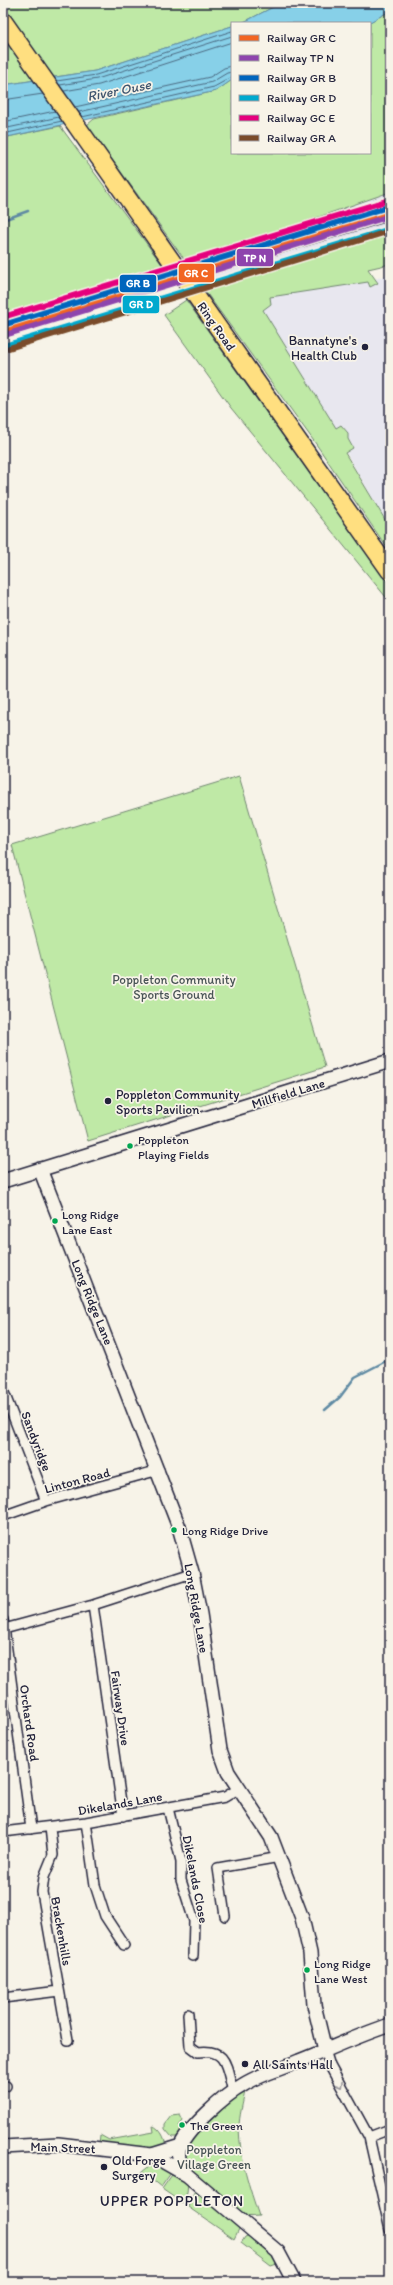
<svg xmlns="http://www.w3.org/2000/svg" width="393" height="2285" viewBox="0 0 393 2285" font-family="Itim,sans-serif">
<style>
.built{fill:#e8e7ef}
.green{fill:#bfe9a6;stroke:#708670}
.water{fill:#87d0e8;stroke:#5f8aa3}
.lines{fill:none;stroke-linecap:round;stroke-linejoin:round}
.shore{stroke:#4a6880;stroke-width:1}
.stream{stroke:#5f8aa3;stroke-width:2.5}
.street-casing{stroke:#22223b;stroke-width:12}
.secondary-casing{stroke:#22223b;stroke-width:16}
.highway-casing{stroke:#22223b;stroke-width:20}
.street{stroke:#f7f3e8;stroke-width:9}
.secondary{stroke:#f7f3e8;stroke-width:13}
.highway{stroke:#ffdf80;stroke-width:17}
.rail{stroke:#22223b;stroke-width:2.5}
.highway-bridge-casing{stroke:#22223b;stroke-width:20;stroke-linecap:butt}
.highway-bridge{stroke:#ffdf80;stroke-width:17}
.rail-1-casing{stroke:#f7f3e8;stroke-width:9}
.rail-2-casing{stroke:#f7f3e8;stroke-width:9}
.rail-3-casing{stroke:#f7f3e8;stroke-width:9}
.rail-4-casing{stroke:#f7f3e8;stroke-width:9}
.rail-5-casing{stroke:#f7f3e8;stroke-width:9}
.rail-6-casing{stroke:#f7f3e8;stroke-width:9}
.rail-1{stroke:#f26522;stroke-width:6}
.rail-2{stroke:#8e44ad;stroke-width:6}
.rail-3{stroke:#0065bd;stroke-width:6}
.rail-4{stroke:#00a9ce;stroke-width:6}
.rail-5{stroke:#e5007d;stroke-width:6}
.rail-6{stroke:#7a4b2a;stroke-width:6}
.oneway{stroke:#97959a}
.poi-dot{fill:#22223b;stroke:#f7f3e8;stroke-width:1.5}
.bus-dot{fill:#00a651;stroke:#f7f3e8;stroke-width:1.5}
.labels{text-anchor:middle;stroke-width:3.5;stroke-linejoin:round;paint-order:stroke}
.bus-label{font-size:12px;fill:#22223b;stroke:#f7f3e8;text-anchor:start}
.street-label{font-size:13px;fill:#22223b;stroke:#f7f3e8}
.poi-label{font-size:13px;fill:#22223b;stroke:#f7f3e8;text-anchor:start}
.park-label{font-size:13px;fill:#495456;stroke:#f7f3e8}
.water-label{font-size:14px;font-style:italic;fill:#40566f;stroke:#f7f3e8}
.quarter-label{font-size:15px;letter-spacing:1px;fill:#22223b;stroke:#f7f3e8}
.line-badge{stroke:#f7f3e8;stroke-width:1.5}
.badge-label{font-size:11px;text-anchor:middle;font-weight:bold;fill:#fff}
</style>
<rect width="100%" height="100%" fill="#f7f3e8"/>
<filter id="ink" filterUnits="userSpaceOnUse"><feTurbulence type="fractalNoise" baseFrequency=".025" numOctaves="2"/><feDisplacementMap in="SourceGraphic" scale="8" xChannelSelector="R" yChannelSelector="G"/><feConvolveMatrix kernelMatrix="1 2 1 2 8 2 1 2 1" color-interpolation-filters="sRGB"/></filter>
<g filter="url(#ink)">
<path class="built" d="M390,192v43l-185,56 -18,-28z
M390,274v254l-127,-218 7,-13 105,-18z"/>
<path class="green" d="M3,3h278l-39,20h-10v3l-137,45 -92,14z
M390,11v181l-203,71 -100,-138 7,-6 122,-28 16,-11v73h138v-130h-2z
M60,126l106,144 -163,48v-180z
M390,235v29l-22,5 10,14 -8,4 -2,-5 -98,15 1,7 -8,6 73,118 5,-3 7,8v6l5,9 -8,5 45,75v24l-74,-108 -111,-153 46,-16z
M186,300l204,286v16l-159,-194 -67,-93z
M239,776l86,291 -237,74 -76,-296z
M245,2091c-2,12 -6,25 -6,37 1,31 10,59 20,88l-17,1 -58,-51v-16l5,-8 43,-43z
M180,2115l3,6 -4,5 5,6 -6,5h-6l-7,-8v-5l6,-8z
M153,2126c7,2 13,13 12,19l-7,5 -59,-6 1,-9 9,5 45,-8z
M152,2164l19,9 -10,14 -19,-15z
M174,2172l14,11 -1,9 -5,11 -20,-14z
M195,2190l45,37 -6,12 -46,-32z
M250,2235l22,18 5,11 -6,2 -30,-23 4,-6z"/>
<path class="water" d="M281,3h109v8l-22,12h-126z
M232,26v54l-16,11 -213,47v-53l92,-14z"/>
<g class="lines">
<path class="shore" d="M57,81l39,-6 136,-44
M60,85l37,-6 135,-43
M64,91l35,-6 133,-43
M3,100l40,-6
M75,107l135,-30 14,-9 8,-2
M79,112l133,-30 15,-9 5,-1
M82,117l132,-30 18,-10
M3,122l52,-11
M3,129l56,-12
M3,134l59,-13"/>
<path class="stream" d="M3,220l25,-9
M325,1410l15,-13 15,-20 35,-18"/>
<defs>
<path id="street" d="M3,1390l43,111
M3,1516l43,-15 113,-31
M93,1605l30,211
M3,1620l28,209
M4,1629l89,-24 99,-32
M168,1808l13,53v19l13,41 -1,35
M86,1822l9,63 10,31 19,29
M50,1827l3,28 -9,22 -2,15 26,148
M3,1832l83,-10 139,-25 13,-8
M225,1916l-7,-48 62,-11
M3,1998l56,-7
M188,2014l2,32 8,6c30,-4 28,16 35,39
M325,2050l5,16 39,71 21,93
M3,2086h3
M369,2137l21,-8"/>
<path id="secondary" d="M40,1169l139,358 13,46 8,41 20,136 8,22 43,65 31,81 8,35 4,52 11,45
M3,1181l387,-120
M3,2147l55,-3 94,11 29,-9
M152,2155l35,20
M294,2282l-16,-30 -91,-77c-6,-8 -11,-18 -7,-28 8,-19 45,-52 63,-62 17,-11 38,-16 56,-24 31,-12 60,-26 91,-36"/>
<path id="highway" d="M3,21l156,222
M212,319l178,252"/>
</defs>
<use href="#street" class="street-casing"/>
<use href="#secondary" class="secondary-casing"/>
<use href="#highway" class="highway-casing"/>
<use href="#street" class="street"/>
<use href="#secondary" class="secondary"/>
<use href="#highway" class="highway"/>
<path class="rail" d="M3,337l387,-117"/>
<defs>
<path id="highway-bridge" d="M159,243l53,76"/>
</defs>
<use href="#highway-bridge" class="highway-bridge-casing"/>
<use href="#highway-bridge" class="highway-bridge"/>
<defs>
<path id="rail-1" d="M3,332l387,-118"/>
<path id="rail-2" d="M5,335l385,-119"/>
<path id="rail-3" d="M3,325l385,-118"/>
<path id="rail-4" d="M7,345l383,-116"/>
<path id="rail-5" d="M3,317l383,-116"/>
<path id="rail-6" d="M9,348l381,-117"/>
</defs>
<use href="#rail-1" class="rail-1-casing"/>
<use href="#rail-2" class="rail-2-casing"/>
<use href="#rail-3" class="rail-3-casing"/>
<use href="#rail-4" class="rail-4-casing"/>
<use href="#rail-5" class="rail-5-casing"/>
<use href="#rail-6" class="rail-6-casing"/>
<use href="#rail-1" class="rail-1"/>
<use href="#rail-2" class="rail-2"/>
<use href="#rail-3" class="rail-3"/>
<use href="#rail-4" class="rail-4"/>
<use href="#rail-5" class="rail-5"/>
<use href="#rail-6" class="rail-6"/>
</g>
<defs><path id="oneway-chevron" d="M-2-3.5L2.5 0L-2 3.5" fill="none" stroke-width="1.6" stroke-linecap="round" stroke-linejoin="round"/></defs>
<use class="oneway" href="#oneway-chevron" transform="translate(340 2085) rotate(61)"/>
</g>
<g class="poi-dot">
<circle cx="365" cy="347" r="4"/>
<circle cx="108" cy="1101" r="4"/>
<circle cx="245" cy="2064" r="4"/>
<circle cx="104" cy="2167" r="4"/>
</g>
<g class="bus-dot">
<circle cx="130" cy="1146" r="3.5"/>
<circle cx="55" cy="1221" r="3.5"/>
<circle cx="174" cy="1530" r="3.5"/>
<circle cx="307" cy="1970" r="3.5"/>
<circle cx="182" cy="2125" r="3.5"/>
</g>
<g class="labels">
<g class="bus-label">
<text x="138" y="1144">Poppleton<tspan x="138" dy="15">Playing Fields</tspan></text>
<text x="62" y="1219">Long Ridge<tspan x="62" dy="15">Lane East</tspan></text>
<text x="182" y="1535">Long Ridge Drive</text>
<text x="314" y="1968">Long Ridge<tspan x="314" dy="15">Lane West</tspan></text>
<text x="190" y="2130">The Green</text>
</g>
<g class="street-label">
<text transform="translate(217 326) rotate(55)" y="5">Ring Road</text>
<text transform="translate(288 1093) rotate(-17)" y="5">Millfield Lane</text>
<text transform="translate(93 1302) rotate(68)" y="5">Long Ridge Lane</text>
<text transform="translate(37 1441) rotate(69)" y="5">Sandyridge</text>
<text transform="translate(77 1480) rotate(-15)" y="5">Linton Road</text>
<text transform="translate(197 1608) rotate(80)" y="5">Long Ridge Lane</text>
<text transform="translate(121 1708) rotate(82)" y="5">Fairway Drive</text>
<text transform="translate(30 1723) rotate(82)" y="5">Orchard Road</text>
<text transform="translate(120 1803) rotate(-10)" y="5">Dikelands Lane</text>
<text transform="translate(196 1879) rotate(79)" y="5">Dikelands Close</text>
<text transform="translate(62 1931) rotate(80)" y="5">Brackenhills</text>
<text transform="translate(63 2147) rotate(2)" y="5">Main Street</text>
</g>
<g class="poi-label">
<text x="357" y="345" text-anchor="end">Bannatyne's<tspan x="357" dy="15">Health Club</tspan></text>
<text x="116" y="1099">Poppleton Community<tspan x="116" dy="15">Sports Pavilion</tspan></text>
<text x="253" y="2069">All Saints Hall</text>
<text x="112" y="2165">Old Forge<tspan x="112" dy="15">Surgery</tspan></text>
</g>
<g class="park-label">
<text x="174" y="984">Poppleton Community<tspan x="174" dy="15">Sports Ground</tspan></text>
<text x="214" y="2154">Poppleton<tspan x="214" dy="15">Village Green</tspan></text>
</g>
<g class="water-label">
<text transform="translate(119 90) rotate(-11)" y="5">River Ouse</text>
</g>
<g class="quarter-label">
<text x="172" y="2206">UPPER POPPLETON</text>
</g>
</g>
<g class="line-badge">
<rect x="236" y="248" width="38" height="19" rx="4" fill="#8e44ad"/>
<rect x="178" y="263" width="37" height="20" rx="4" fill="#f26522"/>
<rect x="119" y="274" width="38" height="19" rx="4" fill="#0065bd"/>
<rect x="122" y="295" width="38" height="19" rx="4" fill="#00a9ce"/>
</g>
<g class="badge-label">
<text x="255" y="262">TP N</text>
<text x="196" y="277">GR C</text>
<text x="138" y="287">GR B</text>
<text x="141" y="308">GR D</text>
</g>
<rect width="393" height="2285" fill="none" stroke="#f7f3e8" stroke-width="16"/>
<rect x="8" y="8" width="377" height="2269" fill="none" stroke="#22223b" stroke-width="1.5" filter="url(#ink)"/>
<rect x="231" y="22" width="140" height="132" fill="#f7f3e8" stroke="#a29fa3"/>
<rect x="239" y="35" width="20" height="6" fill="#f26522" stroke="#a29fa3"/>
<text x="267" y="42" font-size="12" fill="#22223b">Railway GR C</text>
<rect x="239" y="55" width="20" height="6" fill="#8e44ad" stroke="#a29fa3"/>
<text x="267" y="62" font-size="12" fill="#22223b">Railway TP N</text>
<rect x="239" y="75" width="20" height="6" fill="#0065bd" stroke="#a29fa3"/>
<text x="267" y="82" font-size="12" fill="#22223b">Railway GR B</text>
<rect x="239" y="95" width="20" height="6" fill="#00a9ce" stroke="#a29fa3"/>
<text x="267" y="102" font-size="12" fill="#22223b">Railway GR D</text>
<rect x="239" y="115" width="20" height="6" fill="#e5007d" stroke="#a29fa3"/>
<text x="267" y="122" font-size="12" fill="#22223b">Railway GC E</text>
<rect x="239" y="135" width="20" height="6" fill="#7a4b2a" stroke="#a29fa3"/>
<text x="267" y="142" font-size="12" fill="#22223b">Railway GR A</text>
</svg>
